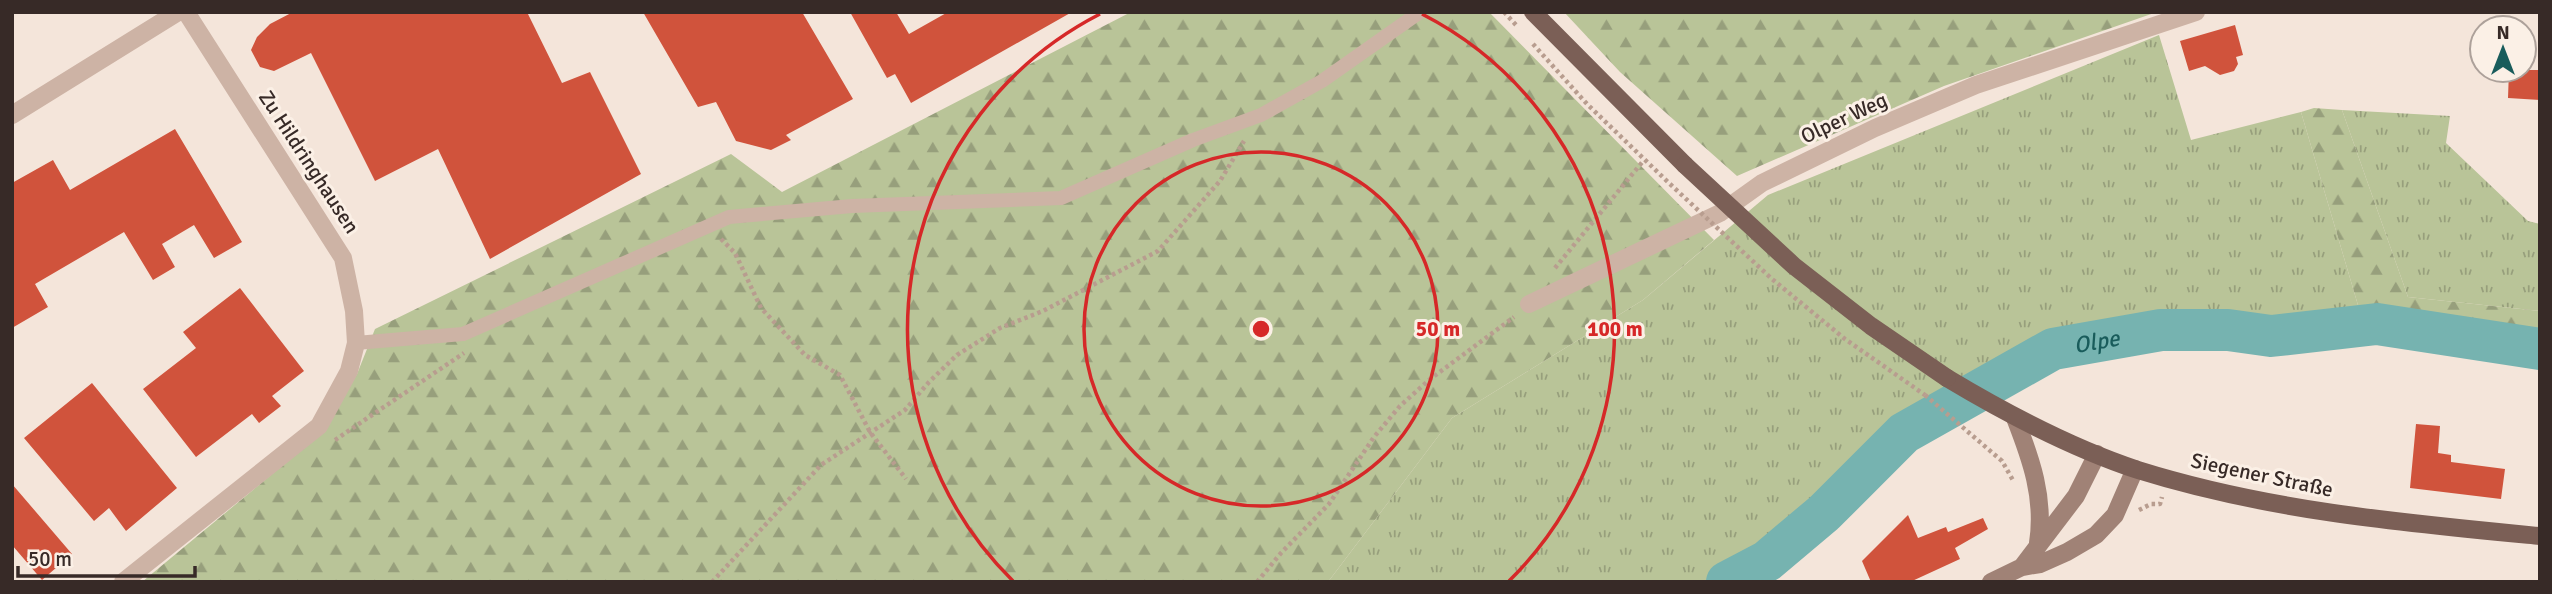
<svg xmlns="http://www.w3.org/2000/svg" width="2552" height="594" viewBox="0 0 2552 594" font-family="Signika,sans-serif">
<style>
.grass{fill:url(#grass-tufts)}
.forest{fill:url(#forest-firs)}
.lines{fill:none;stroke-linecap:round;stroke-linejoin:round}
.river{stroke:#76b3b0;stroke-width:42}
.building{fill:#d0533c}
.path{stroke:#b89d8f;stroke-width:4.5;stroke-dasharray:3.5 3.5;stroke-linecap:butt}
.lane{stroke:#cdb3a5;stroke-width:14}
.street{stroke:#cdb3a5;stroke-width:18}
.secondary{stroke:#a08276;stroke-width:18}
.primary{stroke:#7b5f56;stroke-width:18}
.path-bridge{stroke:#b89d8f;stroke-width:4.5;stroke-dasharray:3.5 3.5;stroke-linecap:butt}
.primary-bridge{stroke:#7b5f56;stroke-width:18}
.ring{fill:none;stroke:#d62828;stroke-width:3.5}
.labels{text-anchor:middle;stroke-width:6;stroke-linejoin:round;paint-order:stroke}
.street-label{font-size:21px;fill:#372a27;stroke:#fbf0e6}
.water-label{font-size:23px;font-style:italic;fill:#195c5b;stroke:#fbf0e6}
.centre{fill:#d62828;stroke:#fbf0e6;stroke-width:3.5}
.ring-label{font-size:21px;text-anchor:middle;font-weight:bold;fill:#d62828;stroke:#fbf0e6;stroke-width:6;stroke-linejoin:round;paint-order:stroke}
</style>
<defs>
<pattern id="grass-tufts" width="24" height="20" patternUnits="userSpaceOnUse" patternTransform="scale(1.75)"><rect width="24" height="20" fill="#b9c498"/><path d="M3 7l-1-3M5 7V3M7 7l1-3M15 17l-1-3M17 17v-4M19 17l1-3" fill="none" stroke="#979f7c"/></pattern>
<pattern id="forest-firs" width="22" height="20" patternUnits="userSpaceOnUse" patternTransform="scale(1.75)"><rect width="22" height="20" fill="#b9c498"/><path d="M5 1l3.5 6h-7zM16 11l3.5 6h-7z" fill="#979f7c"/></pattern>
</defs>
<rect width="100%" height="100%" fill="#f4e5da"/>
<path class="grass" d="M2159,35l32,105 110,-28 59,200 -85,15 -44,-6 -68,-4 -111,23 -153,85 -83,82 -46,38 -63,37h-379l124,-164 191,-118 125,-105z
M2342,110l108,6 -4,27 82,78 12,3v87l-132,-14z"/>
<path class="forest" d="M1131,12h358l225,228 -71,60 -191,118 -124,164h-1186l182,-151 33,-57 18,-45 356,-175 51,38z
M1564,12h593l-213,74 -207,90 -117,-104z
M2314,108l28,2 66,187 132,14v28l-180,-27 -59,-200z"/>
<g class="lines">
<path class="river" id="s1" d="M1727,582l40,-21 57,-48 80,-80 149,-84 108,-19h67l43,6 106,-12 163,25"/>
</g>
<path class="building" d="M293,12h234l35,71 28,-11 51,102 -151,85 -52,-110 -63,32 -64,-128 -37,18 -14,-4 -9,-17 6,-13 13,-13z
M643,12h159l51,87 -67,36 5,5 -20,10 -35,-9 -20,-39 -18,5z
M850,12h46l13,22 39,-22h124l-161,91 -16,-29 -8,4z
M2235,25l8,30 -7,2 2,7 -4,7 -14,4 -15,-9 -16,5 -9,-30z
M2509,70h31v30l-32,-2z
M175,129l67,113 -28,16 -20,-33 -32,19 13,23 -22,13 -29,-48 -89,52 13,23 -36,21v-145l41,-23 17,30z
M240,288l64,83 -32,25 9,10 -22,17 -7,-9 -56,43 -53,-68 53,-41 -13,-16z
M92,383l85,105 -51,43 -17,-23 -15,13 -70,-83z
M2416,424l24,2 -2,27 13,2v7l54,7 -4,30 -91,-11z
M12,484l60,70 -30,26 -30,-35z
M1908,515l10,23 28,-11 2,5 35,-14 5,11 -33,19 5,11 -50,23h-39l-9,-21z"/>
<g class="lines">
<path class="path" d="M1504,12l12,13
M1533,44l54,60 83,80
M721,239l14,14 26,55 44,47 35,20 30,57 36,47
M1555,268l89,-108
M1925,395l77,66 12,21
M335,440l129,-87
M2139,510l12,-6h9l2,-7
M712,582l109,-117 84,-55 24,-28 28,-27 43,-27 43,-17 115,-60 62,-70 24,-40
M1257,582l24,-29 48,-49 45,-67 26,-31 29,-26 85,-63"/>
<path class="lane" d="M356,343l107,-9 266,-117 123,-11 209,-8 132,-58 68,-25 61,-34 98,-69"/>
<path class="street" d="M12,115l166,-103
M1529,304l191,-91 42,-30 113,-55 101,-43 220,-73
M123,582l196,-156 30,-55 7,-28 -2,-32 -11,-53 -157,-246"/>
<path class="secondary" d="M2015,418c16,41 30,80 23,125
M2022,567l54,-71 21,-42
M1991,582l31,-15 18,-3 27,-12 29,-17 19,-20 20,-46"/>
<path class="primary" d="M1533,12l152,153
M1947,378c60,36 124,70 191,92 131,41 266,53 402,66"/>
<path class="path-bridge" d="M1670,184l102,95 73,60 80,56"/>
<path class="primary-bridge" d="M1685,165l109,101 77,60 76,52"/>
</g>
<g class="ring">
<circle cx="1261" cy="329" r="177"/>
<path d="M1013 581A354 354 0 0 1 1100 14M1422 14A354 354 0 0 1 1509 581"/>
</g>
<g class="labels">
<g class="street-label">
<text transform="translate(1844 118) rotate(-25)" y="7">Olper Weg</text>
<text transform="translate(309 162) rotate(57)" y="7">Zu Hildringhausen</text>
<text transform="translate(2262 475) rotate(12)" y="7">Siegener Straße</text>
</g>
<g class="water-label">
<text dy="8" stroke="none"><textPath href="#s1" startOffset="448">Olpe</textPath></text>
</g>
</g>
<circle cx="1261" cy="329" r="10" class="centre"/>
<g class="ring-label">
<text x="1438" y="336">50 m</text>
<text x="1615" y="336">100 m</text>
</g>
<rect width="2552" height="594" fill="none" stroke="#372a27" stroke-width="28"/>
<g transform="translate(2503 49)"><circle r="33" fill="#fbf0e6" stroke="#ada19a" stroke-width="2"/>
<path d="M0-5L12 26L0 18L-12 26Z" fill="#195c5b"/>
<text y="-10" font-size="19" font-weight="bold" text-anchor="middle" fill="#372a27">N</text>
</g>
<path d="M18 566v10h177v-10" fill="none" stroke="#372a27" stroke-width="3.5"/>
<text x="28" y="566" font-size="21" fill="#372a27" stroke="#fbf0e6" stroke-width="5" paint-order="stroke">50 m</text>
</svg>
